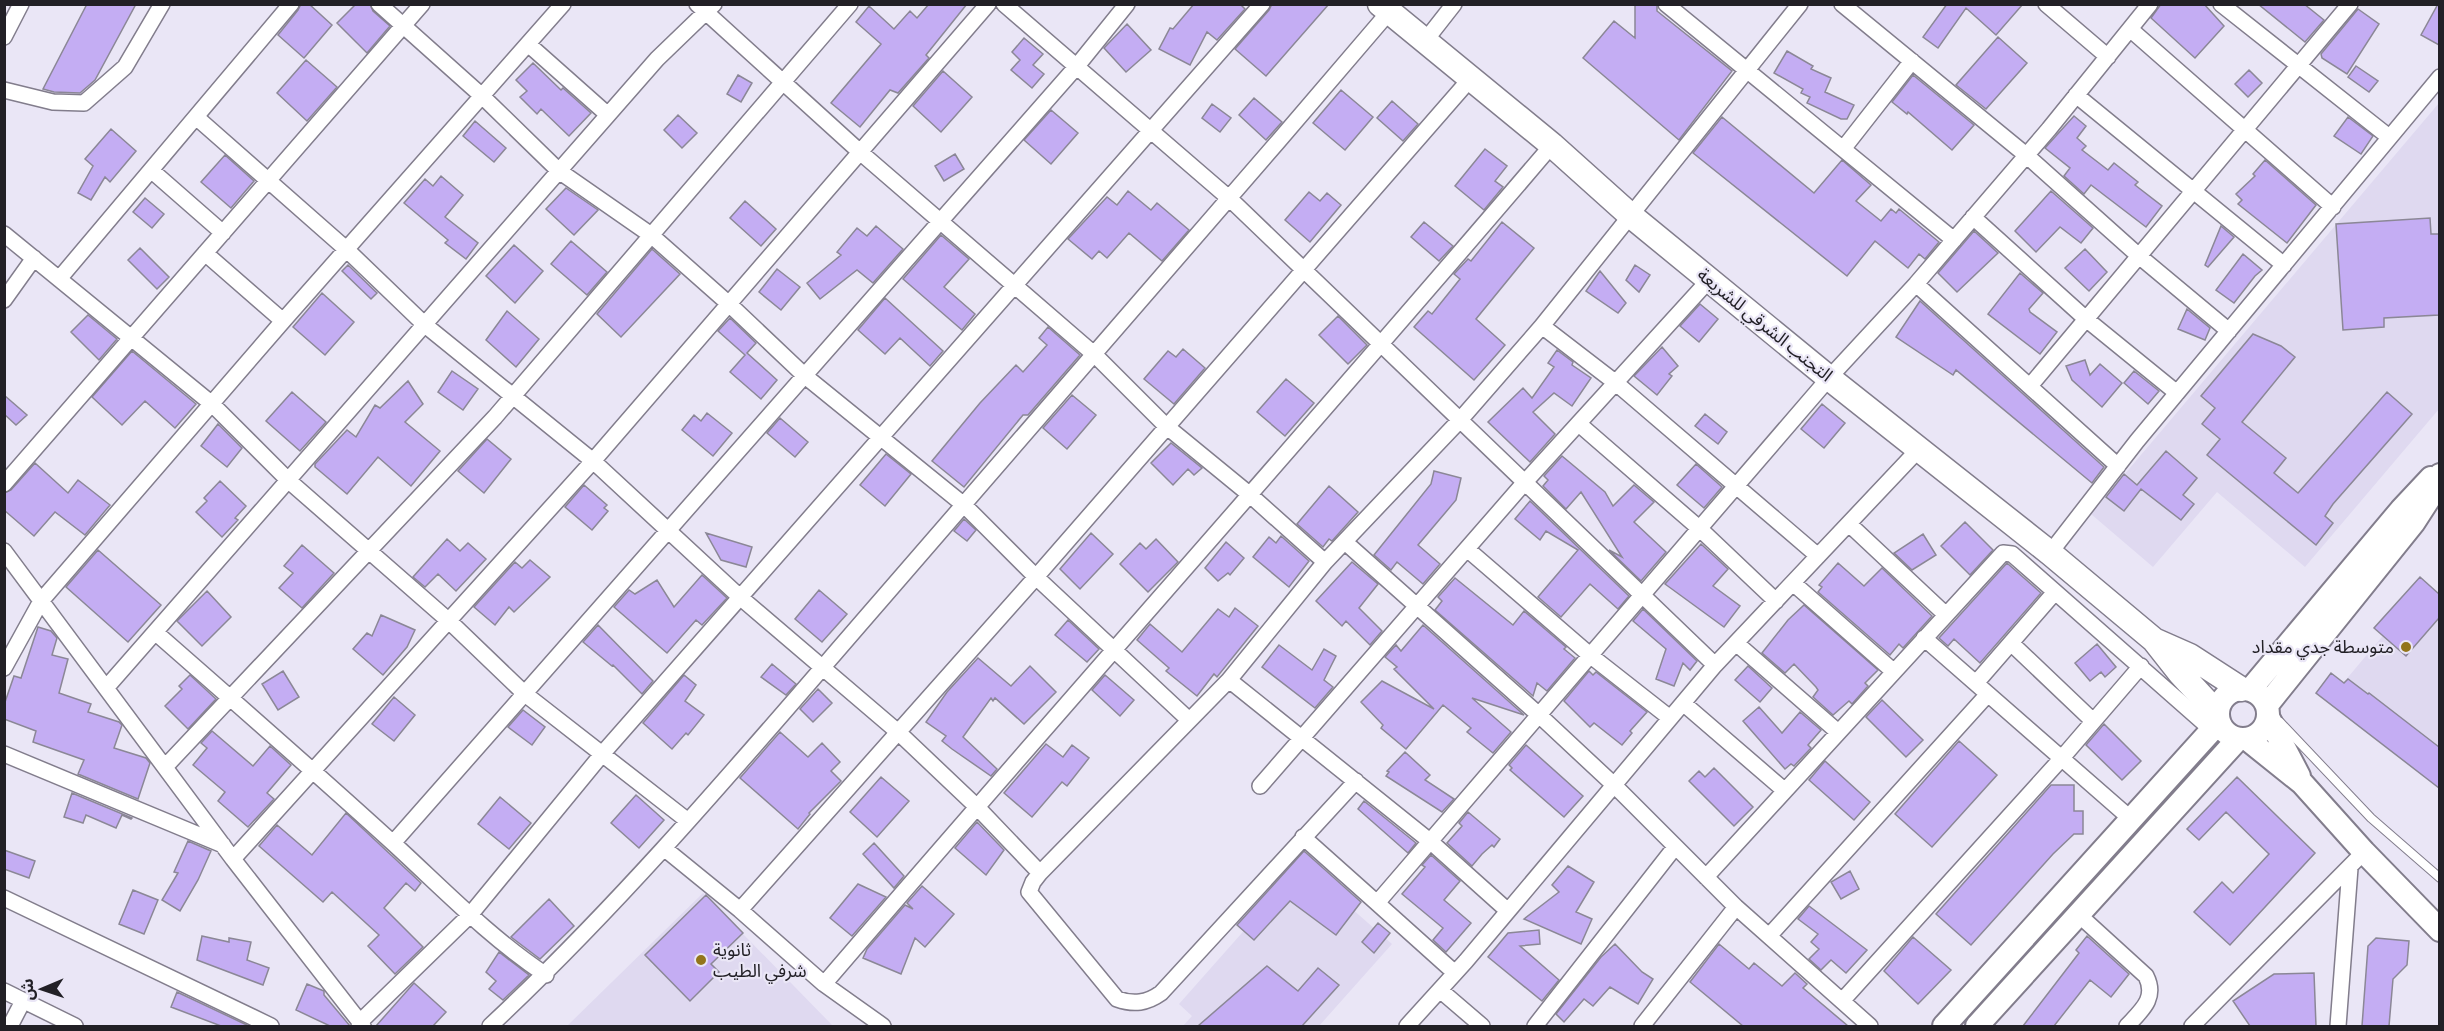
<svg xmlns="http://www.w3.org/2000/svg" width="2444" height="1031" viewBox="0 0 2444 1031" font-family="Barlow,'Noto Sans Arabic',sans-serif">
<style>
.built{fill:#dfd9f0}
.building{fill:#c4adf3;stroke:#8b8796;stroke-width:1.5}
.lines{fill:none;stroke-linecap:round;stroke-linejoin:round}
.service-casing{stroke:#827d8c;stroke-width:10}
.minor-casing{stroke:#827d8c;stroke-width:18}
.secondary-casing{stroke:#827d8c;stroke-width:26}
.primary-casing{stroke:#827d8c;stroke-width:27}
.service{stroke:#fff;stroke-width:8}
.minor{stroke:#fff;stroke-width:15}
.secondary{stroke:#fff;stroke-width:22}
.primary{stroke:#fff;stroke-width:24}
.poi-dot{fill:#93751b;stroke:#eae6f6;stroke-width:2}
.labels{text-anchor:middle;stroke-width:4.5;stroke-linejoin:round;paint-order:stroke}
.street-label{font-size:18px;fill:#222026;stroke:#eae6f6}
.poi-label{font-size:18px;fill:#222026;stroke:#eae6f6;text-anchor:end}
</style>
<rect width="100%" height="100%" fill="#eae6f6"/>
<path class="built" d="M2439,103v306l-134,158 -88,-75 -64,75 -62,-53z
M2424,587l15,13v186l-106,-91z
M1302,865l90,79 -73,82h-136l9,-10 -13,-12z
M703,893l130,133h-266z"/>
<path class="building" d="M87,4h49l-41,76 -15,13 -26,-1 -11,-3z
M301,4h8l23,21 -28,33 -26,-23 20,-25z
M356,4h14l3,7 17,15 -23,27 -30,-30z
M929,4h38l-41,51 3,3 -31,35 -8,-3 -30,37 -29,-24 50,-59 -25,-22 13,-16 25,23 16,-18 7,7z
M1194,4h46l5,5 -28,31 -10,-8 -17,33 -31,-16 11,-21 3,1z
M1272,4h57l-63,72 -31,-27 34,-39z
M1635,4h22v7l75,60 -53,69 -96,-82 31,-37 21,17z
M1947,4h76l-27,31 -30,-27 -28,40 -15,-11z
M2161,4h43l20,22 -29,32 -44,-40z
M2258,4h46l20,16 -19,22z
M2438,4h1v41l-18,-10z
M2358,9l21,15 -32,50 -25,-16 -1,-4z
M1127,24l24,26 -25,22 -22,-24z
M1998,37l29,26 -41,46 -30,-24z
M1024,38l19,16 -10,11 11,9 -12,14 -21,-18 9,-10 -8,-8z
M1787,51l26,15 -2,3 20,9 -6,14 29,13 -7,14h-6l-34,-16 3,-6 -9,-4 2,-4 -29,-16z
M306,60l31,27 -30,34 -30,-28z
M533,63l28,27 2,-2 28,25 -22,23 -28,-27 -4,5 -17,-17 7,-6 -11,-11z
M2356,66l22,15 -9,11 -21,-15z
M2249,70l13,13 -14,14 -13,-13z
M943,71l29,26 -31,35 -28,-26z
M738,75l14,8 -11,19 -14,-8z
M1913,75l61,50 -22,25 -44,-38 -1,2 -15,-12z
M1341,90l32,27 -28,33 -32,-27z
M1254,98l28,24 -16,18 -27,-25z
M1392,101l26,23 -15,17 -26,-23z
M1212,104l19,14 -11,14 -18,-14z
M1051,110l27,23 -27,31 -27,-24z
M678,115l19,18 -15,15 -18,-18z
M2074,116l12,10 -9,12 9,8 -4,4 26,20 6,-7 24,19 -3,3 27,21 -16,21 -55,-42 -7,9 -20,-18 6,-8 -25,-20z
M1722,117l92,76 28,-33 29,25 -15,16 25,20 10,-12 5,4 3,-4 40,33 -14,17 -6,-5 -11,14 -33,-27 -28,35 -154,-123z
M2348,117l25,19 -12,18 -27,-18z
M475,121l31,27 -12,14 -31,-26z
M111,129l25,22 -26,31 -5,-5 -14,23 -13,-7 15,-27 -8,-7z
M1485,149l22,17 -12,15 8,6 -19,23 -29,-24z
M955,154l9,15 -20,12 -9,-15z
M225,155l29,26 -23,27 -30,-26z
M2265,160l51,45 -29,38 -49,-39 4,-4 -6,-6 19,-18 -2,-2z
M441,176l22,19 -18,22 33,26 -12,16 -21,-16 3,-3 -44,-37 21,-24 8,7z
M566,188l32,22 -24,25 -28,-26z
M1128,191l23,19 6,-7 32,27 -27,31 -33,-28 -22,25 -8,-7 -7,8 -24,-20 39,-42 10,8z
M2051,191l42,37 -12,15 -21,-16 -24,25 -21,-21z
M1309,192l11,9 7,-8 14,12 -31,37 -25,-22z
M145,198l19,16 -12,14 -19,-16z
M745,201l31,28 -15,17 -31,-28z
M2430,218l1,16h8v81l-55,3v9l-41,3 -7,-106z
M1424,222l29,24 -14,15 -28,-24z
M1502,222l32,26 -58,71 29,26 -31,35 -60,-53 14,-16 4,3 28,-35 -6,-5 14,-15 3,2z
M876,226l27,23 -30,34 -16,-13 -37,29 -13,-16 34,-28 -4,-3 20,-24 10,8z
M2221,226l13,11 -26,30 -3,-2z
M1974,231l24,22 -41,39 -19,-19z
M941,235l28,24 -25,28 31,27 -13,16 -59,-51z
M571,241l36,31 -20,23 -36,-31z
M514,245l29,26 -28,32 -29,-27z
M140,248l29,29 -12,12 -29,-29z
M652,249l28,25 -59,63 -24,-23z
M2085,249l22,23 -18,19 -24,-23z
M2243,254l19,16 -7,6 -21,27 -18,-13z
M348,265l29,28 -6,6 -29,-28z
M1635,265l15,10 -11,17 -13,-12z
M777,269l23,18 -19,23 -22,-18z
M1600,271l26,32 -8,10 -32,-22z
M2020,273l23,20 -14,16 1,3 27,20 -17,22 -52,-40z
M322,293l32,29 -29,33 -32,-28z
M885,298l58,53 -13,15 -30,-28 -15,16 -27,-24z
M1920,301l184,166 -12,16 -136,-113 -3,5 -57,-38z
M1700,304l18,15 -19,23 -19,-16z
M2187,309l23,19 -5,12 -27,-11z
M507,311l32,28 -23,28 -30,-27z
M88,315l29,24 -18,21 -28,-28z
M1338,316l29,29 -19,19 -29,-29z
M730,318l26,25 -9,10 30,27 -16,19 -31,-27 15,-17 -27,-24z
M1048,327l32,28 -52,60h-5l-59,72 -32,-26 48,-58 36,-38 7,7 24,-27 -8,-7z
M2253,334l28,12 14,11 -53,65 44,36 -12,15 24,20 89,-101 25,22 -79,90 -8,12 8,7 -17,22 -109,-90 13,-16 -18,-15 13,-16 -14,-12z
M1662,347l16,19 -9,8 3,2 -15,19 -23,-19z
M1183,349l22,19 -31,36 -30,-25 24,-28 8,6z
M1557,350l16,12 -1,3 19,13 -19,28 -18,-13 -21,19 22,22 -25,28 -42,-40 35,-34 9,10 22,-31 -6,-4z
M132,351l64,53 -21,24 -30,-27 -23,24 -30,-28z
M2085,360l5,15 10,-11 22,19 -20,24 -30,-27 -6,-14z
M452,371l26,18 -15,21 -25,-18z
M2134,371l25,20 -11,13 -24,-21z
M1286,379l28,24 -29,33 -28,-24z
M408,381l15,23 -18,18 35,29 -29,35 -33,-29 -31,37 -32,-27v-3l32,-34 9,7 19,-32 5,3z
M292,392l34,30 -26,29 -34,-30z
M4,395l23,20 -11,10 -12,-11z
M1072,395l24,20 -29,34 -24,-21z
M1822,404l23,19 -21,25 -23,-19z
M707,413l25,20 -19,23 -31,-26 12,-15 7,6z
M1705,414l22,18 -9,12 -23,-18z
M780,418l28,24 -13,15 -28,-24z
M218,424l24,24 -15,19 -26,-21z
M487,439l24,20 -27,34 -26,-22z
M1171,443l31,25 -8,7 -6,-6 -15,16 -22,-22z
M2166,451l31,27 -14,17 11,9 -13,16 -40,-31 -17,22 -18,-14 18,-23 13,11z
M886,454l25,20 -26,32 -25,-21z
M1562,456l43,36 8,14 21,-21 20,17 -20,20 32,30 -25,29 -32,-31 13,7 -41,-65 -15,17 -23,-23 5,-6 -4,-4z
M35,463l33,30 10,-13 32,25 -25,30 -30,-23 -21,24 -30,-26v-17l7,-3z
M1696,464l26,23 -18,21 -27,-23z
M1434,471l27,7 -5,22 -38,45 22,19 -17,20 -26,-22 -6,8 -17,-15 57,-71z
M220,481l26,25 -11,12 3,2 -16,17 -26,-25 11,-11 -3,-3z
M584,485l23,20 -3,3 4,3 -16,19 -27,-23z
M1329,486l29,26 -26,29 -3,-2 -6,8 -26,-23z
M1530,501l99,95 -11,13 -28,-25 -29,33 -23,-20 40,-47 -32,-19 -6,9 -25,-21z
M964,519l12,11 -9,11 -13,-10z
M1965,522l28,28 -23,25 -29,-29z
M706,533l46,14 -6,20 -25,-7z
M1091,533l22,21 -33,35 -20,-20z
M1923,534l13,21 -24,15 -18,-17z
M1281,536l28,25 -20,26 -36,-30 16,-20 7,6z
M447,539l13,12 8,-8 18,16 -30,32 -18,-17 -13,13 -12,-10z
M1156,539l22,23 -30,30 -28,-28 20,-21 6,6z
M1226,542l18,16 -14,17 -2,-2 -10,8 -13,-13z
M1701,544l27,25 -15,17 27,20 -16,21 -59,-43z
M302,545l32,28 -32,35 -23,-20 14,-15 -9,-7z
M98,550l63,55 -33,37 -62,-55z
M530,560l20,17 -36,35 -5,-5 -14,18 -21,-18 41,-45 7,6z
M1352,562l26,22 -19,24 23,23 -12,14 -24,-24 -4,5 -26,-25z
M1838,563l26,23 18,-18 50,48 -29,32 -4,-4 -9,11 -72,-63 4,-5 -3,-2z
M2007,563l34,30 -61,70 -26,-24 -6,7 -9,-8z
M702,575l25,23 -25,27 -6,-5 -29,33 -53,-46 15,-17 6,4 22,-14 17,27z
M2420,577l19,17v24l-33,38 -32,-28z
M1455,578l58,47 11,-14 42,36 -2,2 11,9 -28,33 -10,-8 -4,13 -98,-86 7,-9 -4,-4z
M819,590l28,24 -25,28 -27,-23z
M207,591l24,26 -29,29 -25,-25z
M1804,605l74,65 -13,13 3,3 -16,18 -3,-3 -16,14 -20,-18 5,-7 -2,-3 -22,-23 -9,9 -23,-20 26,-33z
M1235,608l23,18 -41,51 -3,-3 -17,22 -31,-25 3,-3 -32,-28 13,-16 32,28 36,-43 11,8z
M1643,609l54,52 -7,9 -7,-7 -9,23 -18,-7 10,-30 -33,-28z
M381,615l34,15 -8,17 -24,28 -30,-26 14,-16 5,3z
M1068,620l31,29 -12,13 -32,-27z
M598,625l55,56 -11,13 -29,-29 -1,1 -29,-24z
M1423,625l101,90 -52,-17 39,34 -18,21 -26,-21 4,-4 -28,-23 -37,44 -25,-21 2,-3 -22,-23 21,-21 52,28 -40,-40 3,-2 -12,-10 11,-12 5,6z
M38,627l13,4 6,7 -5,17 16,4 -9,34 32,11 -3,8 31,10 3,3 -8,23 32,10 4,5 -12,36 -60,-25 6,-14 -51,-18 3,-11 -32,-12v-14l10,-29 7,2z
M2097,644l19,23 -11,10 -4,-5 -11,9 -15,-18z
M1279,645l33,25 12,-21 12,7 -12,24 9,7 -18,21 -53,-41z
M978,658l33,28 19,-20 26,26 -32,32 -29,-26 -2,3 -2,-3 -28,39 34,32 -6,7 -39,-27 -10,-8 4,-5 -20,-14 21,-30z
M772,664l24,20 -10,11 -25,-18z
M1748,666l24,22 -12,14 -25,-22z
M283,671l16,26 -21,13 -16,-26z
M1589,671l4,4 3,-3 51,40 -17,19 2,2 -10,12 -28,-22 -4,4 -26,-26z
M2331,673l13,10 4,-4 20,15 1,-1 70,54v41l-123,-95z
M190,675l26,24 -28,30 -23,-23 17,-17 -3,-3z
M684,675l12,10 -11,16 19,14 -16,20 -2,-2 -14,16 -29,-26z
M1105,675l29,25 -14,16 -28,-26z
M818,689l14,14 -19,19 -13,-13z
M394,697l21,18 -21,26 -22,-17z
M1882,700l41,40 -17,17 -40,-40z
M1759,707l23,26 18,-21 21,18 -13,15 3,3 -17,18 -3,-2 -6,5 -42,-48z
M523,710l22,17 -13,18 -24,-18z
M2104,724l37,37 -19,19 -36,-35z
M212,731l41,35 17,-20 21,19 -24,28 7,6 -26,28 -30,-26 7,-9 -32,-27 14,-17 -6,-5z
M780,732l28,25 14,-14 18,19 -9,9 10,10 -32,32 1,1 -12,15 -58,-51z
M1959,741l38,34 -65,72 -37,-33z
M1046,744l17,13 9,-12 17,13 -22,28 -5,-4 -30,35 -28,-24z
M1526,745l57,51 -19,21 -54,-47 2,-2 -3,-3z
M1405,752l25,23 -5,5 29,19 -12,13 -56,-36 3,-4 -2,-1z
M1825,761l45,41 -16,18 -45,-40z
M1714,768l39,39 -19,19 -45,-45 10,-10 6,6z
M881,777l28,24 -32,36 -27,-25z
M2237,777l78,76 -85,92 -36,-33 28,-30 11,11 36,-39 -43,-42 -27,28 -12,-11z
M2051,785h23v26h9v23h-9l-21,20 -82,91 -35,-31z
M72,793l60,25 -1,1 -9,-4 -6,13 -30,-13 -3,8 -19,-6z
M636,795l28,25 -25,28 -28,-25z
M500,797l31,26 -22,26 -31,-25z
M1364,801l52,42 -8,10 -50,-44z
M1468,812l32,27 -6,8 -2,-2 -10,9 -10,12 -25,-23 15,-17 -3,-3z
M346,813l75,70 -6,8 -9,-8 -22,25 39,39 -28,27 -27,-28 11,-11 -47,-43 -9,10 -64,-56 18,-21 35,30z
M977,822l27,28 -18,25 -31,-27z
M188,841l23,10 -13,29 -18,31 -18,-11 16,-27 -4,-1z
M874,843l30,33 -10,12 -31,-34z
M4,850l31,11 -6,17 -25,-9z
M1304,851l57,51 -25,33 -46,-34 -36,39 -17,-15z
M1431,855l29,26 -16,19 27,23 -25,29 -13,-12 10,-12 -41,-34 23,-27 -3,-2z
M1568,866l26,16 -18,30 16,7 -11,25 -57,-25 35,-27 -7,-7z
M1850,871l9,18 -18,10 -10,-17z
M858,884l28,13 -34,39 -22,-18z
M922,886l32,28 -29,33 -10,-9 -14,36 -38,-16 4,-9 38,-44 8,4 -6,-6z
M133,890l25,10 -14,34 -25,-10z
M706,895l37,38 -32,31 8,8 -29,29 -45,-46z
M549,899l25,27 -34,33 -29,-22z
M1809,906l58,44 -21,23 -15,-13 -10,10 -12,-11 10,-10 -8,-7 7,-8 -20,-15z
M1378,923l12,10 -16,20 -12,-11z
M1539,930l1,14 -20,2 39,34 -17,21 -54,-44 20,-24z
M202,936l27,6v-4l22,4 -4,18 22,8 -6,17 -66,-25z
M2087,936l42,38 -18,23 -21,-17 -36,46h-31l56,-73 -3,-3z
M1913,937l38,33 -33,34 -34,-33z
M2376,938l33,3 -2,24 -14,14 -4,47h-27l6,-80z
M1615,944l27,28 11,7 -15,25 -28,-17 -17,19 -9,-7 -20,23 -8,-8 45,-57z
M1719,944l30,25 5,-6 28,23 13,-13 12,11 -4,4 45,38h-105l-53,-44z
M499,952l30,23 -26,25 -14,-11 7,-8 -10,-9z
M1267,966l31,25 20,-23 21,17 -37,41h-104z
M2314,973l2,53h-66l-17,-25 41,-27z
M414,983l32,29 -13,14h-57z
M307,984l17,7v4l26,31h-20l-34,-16z
M177,992l72,34h-28l-50,-19z"/>
<g class="lines">
<defs>
<path id="service" d="M2280,722l91,96 69,60"/>
<path id="minor" d="M379,4l103,92 77,75 92,64 78,69 76,72 159,129 72,72 153,143
M697,4l163,148 235,203 71,71 83,68 76,68
M1004,4l226,195 485,466
M1666,4l288,236
M1842,4l184,151 113,101 90,75
M2046,4l62,53
M2221,4l168,133
M2130,29l203,178
M4,37l17,-33
M1425,41l29,-37
M528,44l80,71
M4,90l49,12 31,1 41,-36 37,-63
M2076,95l208,170
M196,117l150,132 79,76 168,136 148,137 157,134 78,74 64,67
M1843,149l69,-88
M151,170l72,63
M1973,217l113,102 91,74
M4,234l208,170 77,77 160,140 76,73 163,127
M205,253l78,68
M59,279l232,-275
M1916,284l202,182
M4,300l30,-42
M1542,326l74,57 202,173
M2030,386l320,-382
M1579,424l121,105 76,72
M4,484l418,-480
M1849,524l96,90
M1345,542l194,173 75,70 122,122 134,119
M1467,549l124,107 79,62
M4,551l229,308 130,167
M2050,553l87,-112 303,-364
M1793,583l100,88
M155,632c80,70 160,140 239,212 49,45 96,94 152,131
M1924,638l207,181
M1736,643l102,89
M2011,643l82,78
M4,668l37,-67 242,-280 280,-317
M1229,680l202,162 77,69
M1976,683l79,-91
M106,688l551,-629 57,-55
M1683,703l101,87
M4,754l219,91
M165,767l330,-350 355,-413
M1356,781l-195,212c-14,10 -27,12 -44,6l-88,-107 4,-10 7,-9 189,-193 96,-118 135,-142 82,-94 258,-322
M1260,786l265,-304 184,-202
M1303,837l74,66
M393,843l684,-777 50,-62
M665,849l75,61 84,74 59,42
M233,859l360,-398 395,-457
M1706,877l297,-324 9,1 200,176
M4,898l267,128
M740,910l296,-333 435,-499
M2079,915l67,61c11,22 -4,34 -19,50
M1769,936l219,-242
M1455,973l-78,-70 452,-525 87,-94 133,-155 101,-125
M824,984c241,-281 488,-557 728,-839
M1440,990l42,36
M4,991l71,35
M1842,1001l219,-242 80,-93
M359,1023l111,-108 133,-162 659,-749
M10,1026l13,-25
M490,1026c141,-132 265,-281 391,-426 170,-196 340,-391 508,-588
M1407,1026l59,-65 249,-296 204,-216
M1535,1026l140,-179
M1642,1026l94,-119
M2192,1026l172,-174
M2338,1026l12,-158"/>
<path id="secondary" d="M2218 714a25 25 0 1 1 50 0a25 25 0 1 1-50 0Z
M2250,690l151,-180 30,-32
M2267,705l147,-183 20,-31 6,-16
M2268,717l31,59
M2247,739l55,44 62,69 76,78
M1944,1026l275,-304
M1977,1026l261,-287"/>
<path id="primary" d="M1380,4l172,141 78,70 199,163 221,175 104,87 26,33 37,40
M2156,641l34,15 51,33"/>
</defs>
<use href="#service" class="service-casing"/>
<use href="#minor" class="minor-casing"/>
<use href="#secondary" class="secondary-casing"/>
<use href="#primary" class="primary-casing"/>
<use href="#service" class="service"/>
<use href="#minor" class="minor"/>
<use href="#secondary" class="secondary"/>
<use href="#primary" class="primary"/>
</g>
<g class="poi-dot">
<circle cx="2406" cy="647" r="6"/>
<circle cx="701" cy="960" r="6"/>
</g>
<g class="labels">
<g class="street-label">
<text transform="translate(1765 325) rotate(39)" y="6">التجنب الشرقي للشريعة</text>
</g>
<g class="poi-label">
<text x="2394" y="653">متوسطة جدي مقداد</text>
<text x="713" y="956" text-anchor="start">ثانوية<tspan x="713" dy="21">شرفي الطيب</tspan></text>
</g>
</g>
<rect width="2444" height="1031" fill="none" stroke="#222026" stroke-width="12"/>
<g transform="translate(42 989) rotate(268)" stroke="#eae6f6" stroke-width="4.5" paint-order="stroke">
<path d="M0-4.5L10 22L0 15L-10 22Z" fill="#222026"/>
<text y="-9" font-size="16" font-weight="bold" text-anchor="middle" fill="#222026">ش</text>
</g>
</svg>
